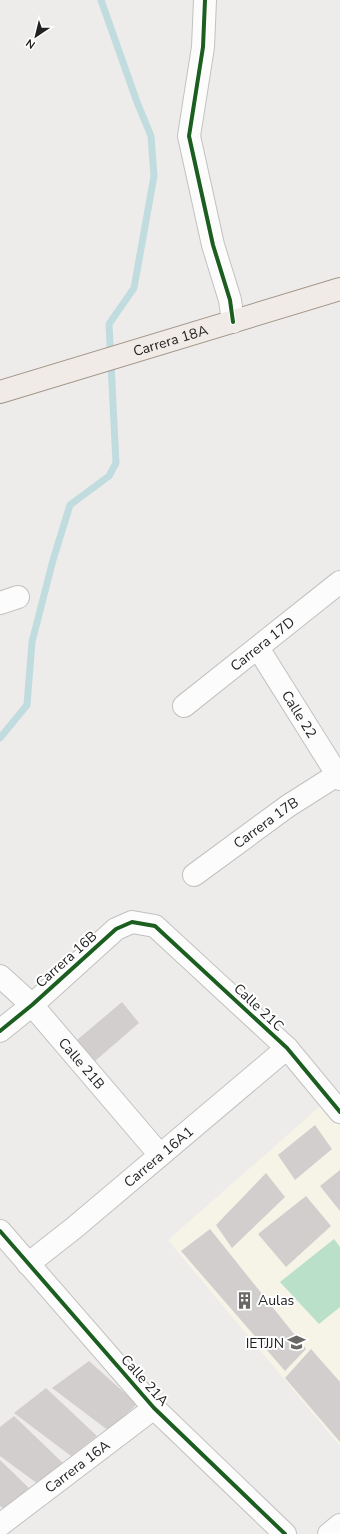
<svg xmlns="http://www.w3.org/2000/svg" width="340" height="1534" viewBox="0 0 340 1534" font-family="'Nunito Sans',sans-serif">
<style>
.education{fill:#f6f3e7}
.pitch{fill:#bae0ca}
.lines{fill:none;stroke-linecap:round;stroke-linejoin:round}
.stream{stroke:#c0dcde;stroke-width:7}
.building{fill:#d1cecd}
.minor-casing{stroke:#c2c1c0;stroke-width:24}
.major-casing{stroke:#a29689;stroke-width:24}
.minor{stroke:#fcfcfc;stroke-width:22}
.major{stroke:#f1ebe7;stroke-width:22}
.cycleway-casing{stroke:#fff;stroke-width:6}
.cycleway{stroke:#1b5e20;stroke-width:4}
.labels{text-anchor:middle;stroke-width:4;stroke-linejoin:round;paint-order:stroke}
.street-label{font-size:14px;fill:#212121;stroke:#fff}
.poi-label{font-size:14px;fill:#212121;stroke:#fff;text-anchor:start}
</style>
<rect width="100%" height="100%" fill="#eeecea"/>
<path class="education" d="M324,1103l16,20v323l-172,-206z"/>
<path class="pitch" d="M334,1239l6,8v60l-21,17 -39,-42z"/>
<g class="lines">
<path class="stream" d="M0,738l27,-33 5,-63 21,-82 17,-55 39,-29 7,-13 -7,-139 25,-36 20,-112 -3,-40 -14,-34 -36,-102"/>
</g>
<path class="building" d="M122,1002l17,21 -44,38 -18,-21z
M315,1125l17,24 -37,31 -17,-25z
M340,1170v41l-20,-25z
M266,1173l19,24 -53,51 -16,-23z
M306,1196l25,30 -45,41 -28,-33z
M210,1229l96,120 -21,22 -104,-120z
M311,1349l29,33v60l-55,-64z
M89,1361l48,43 -28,27 -57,-43z
M46,1388l51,48 -26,20 -57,-43z
M14,1416l51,49 -27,19 -38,-28v-29z
M0,1460l30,29 -26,20 -4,-3z"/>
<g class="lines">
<defs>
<g id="minor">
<path d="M205,0l-2,47 -14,89 24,109 17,55 3,22"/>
<path d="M0,603l18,-6"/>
<path id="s1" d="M258,648l82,131"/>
<path id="s2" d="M184,706l156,-124"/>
<path id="s3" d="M194,875l94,-69 52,-33"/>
<path id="s4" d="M0,976l32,29 128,150"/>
<path d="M0,1031l32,-26 84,-76 16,-7 23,4 132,122 53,64"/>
<path d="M0,1231l154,177 131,126"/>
<path id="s5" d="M28,1264l46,-36 213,-180"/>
<path id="s6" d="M0,1525l154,-117"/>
<path d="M329,1534l11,-9"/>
</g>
<g id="major">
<path id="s7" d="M0,392l340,-103"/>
</g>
</defs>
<use href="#minor" class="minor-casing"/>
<use href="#major" class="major-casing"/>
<use href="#minor" class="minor"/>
<use href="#major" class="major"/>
<defs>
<path id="cycleway" d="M205,0l-2,47 -14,89 24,109 17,55 3,22
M0,1031l32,-26 84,-76 16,-7 23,4 132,122 53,64
M0,1231l154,177 131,126"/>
</defs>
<use href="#cycleway" class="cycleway-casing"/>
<use href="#cycleway" class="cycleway"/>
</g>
<defs>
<symbol id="building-bare" viewBox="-9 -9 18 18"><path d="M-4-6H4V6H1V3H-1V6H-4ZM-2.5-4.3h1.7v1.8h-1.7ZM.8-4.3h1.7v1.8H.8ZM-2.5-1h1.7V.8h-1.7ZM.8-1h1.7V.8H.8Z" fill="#696867" stroke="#fff" stroke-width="2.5" paint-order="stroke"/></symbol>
<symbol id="school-bare" viewBox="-9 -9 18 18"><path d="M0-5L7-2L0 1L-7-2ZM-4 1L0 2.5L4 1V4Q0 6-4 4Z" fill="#696867" stroke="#fff" stroke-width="2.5" paint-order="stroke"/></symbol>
</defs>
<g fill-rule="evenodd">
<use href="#building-bare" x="232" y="1288" width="25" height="25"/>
<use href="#school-bare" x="284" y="1330" width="25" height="25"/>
</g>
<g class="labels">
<g class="street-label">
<text dy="5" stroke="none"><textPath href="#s7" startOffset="178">Carrera 18A</textPath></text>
<text dy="5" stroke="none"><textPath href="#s2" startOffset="100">Carrera 17D</textPath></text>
<text dy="5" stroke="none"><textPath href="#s1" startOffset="78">Calle 22</textPath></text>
<text dy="5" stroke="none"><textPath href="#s3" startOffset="89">Carrera 17B</textPath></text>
<text transform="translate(66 959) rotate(-42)" y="5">Carrera 16B</text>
<text transform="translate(259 1007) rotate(43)" y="5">Calle 21C</text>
<text dy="5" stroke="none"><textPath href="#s4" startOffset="120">Calle 21B</textPath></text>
<text dy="5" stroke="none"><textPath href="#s5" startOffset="169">Carrera 16A1</textPath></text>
<text transform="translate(145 1380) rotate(48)" y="5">Calle 21A</text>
<text dy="5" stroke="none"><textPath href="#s6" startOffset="97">Carrera 16A</textPath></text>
</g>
<g class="poi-label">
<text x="258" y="1305">Aulas</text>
<text x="284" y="1348" text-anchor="end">IETJJN</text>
</g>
</g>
<g transform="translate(36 36) rotate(215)" stroke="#ffffff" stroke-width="3" paint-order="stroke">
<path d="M0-3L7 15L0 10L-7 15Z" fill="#212121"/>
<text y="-6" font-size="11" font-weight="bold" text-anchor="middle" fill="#212121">N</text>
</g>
</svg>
